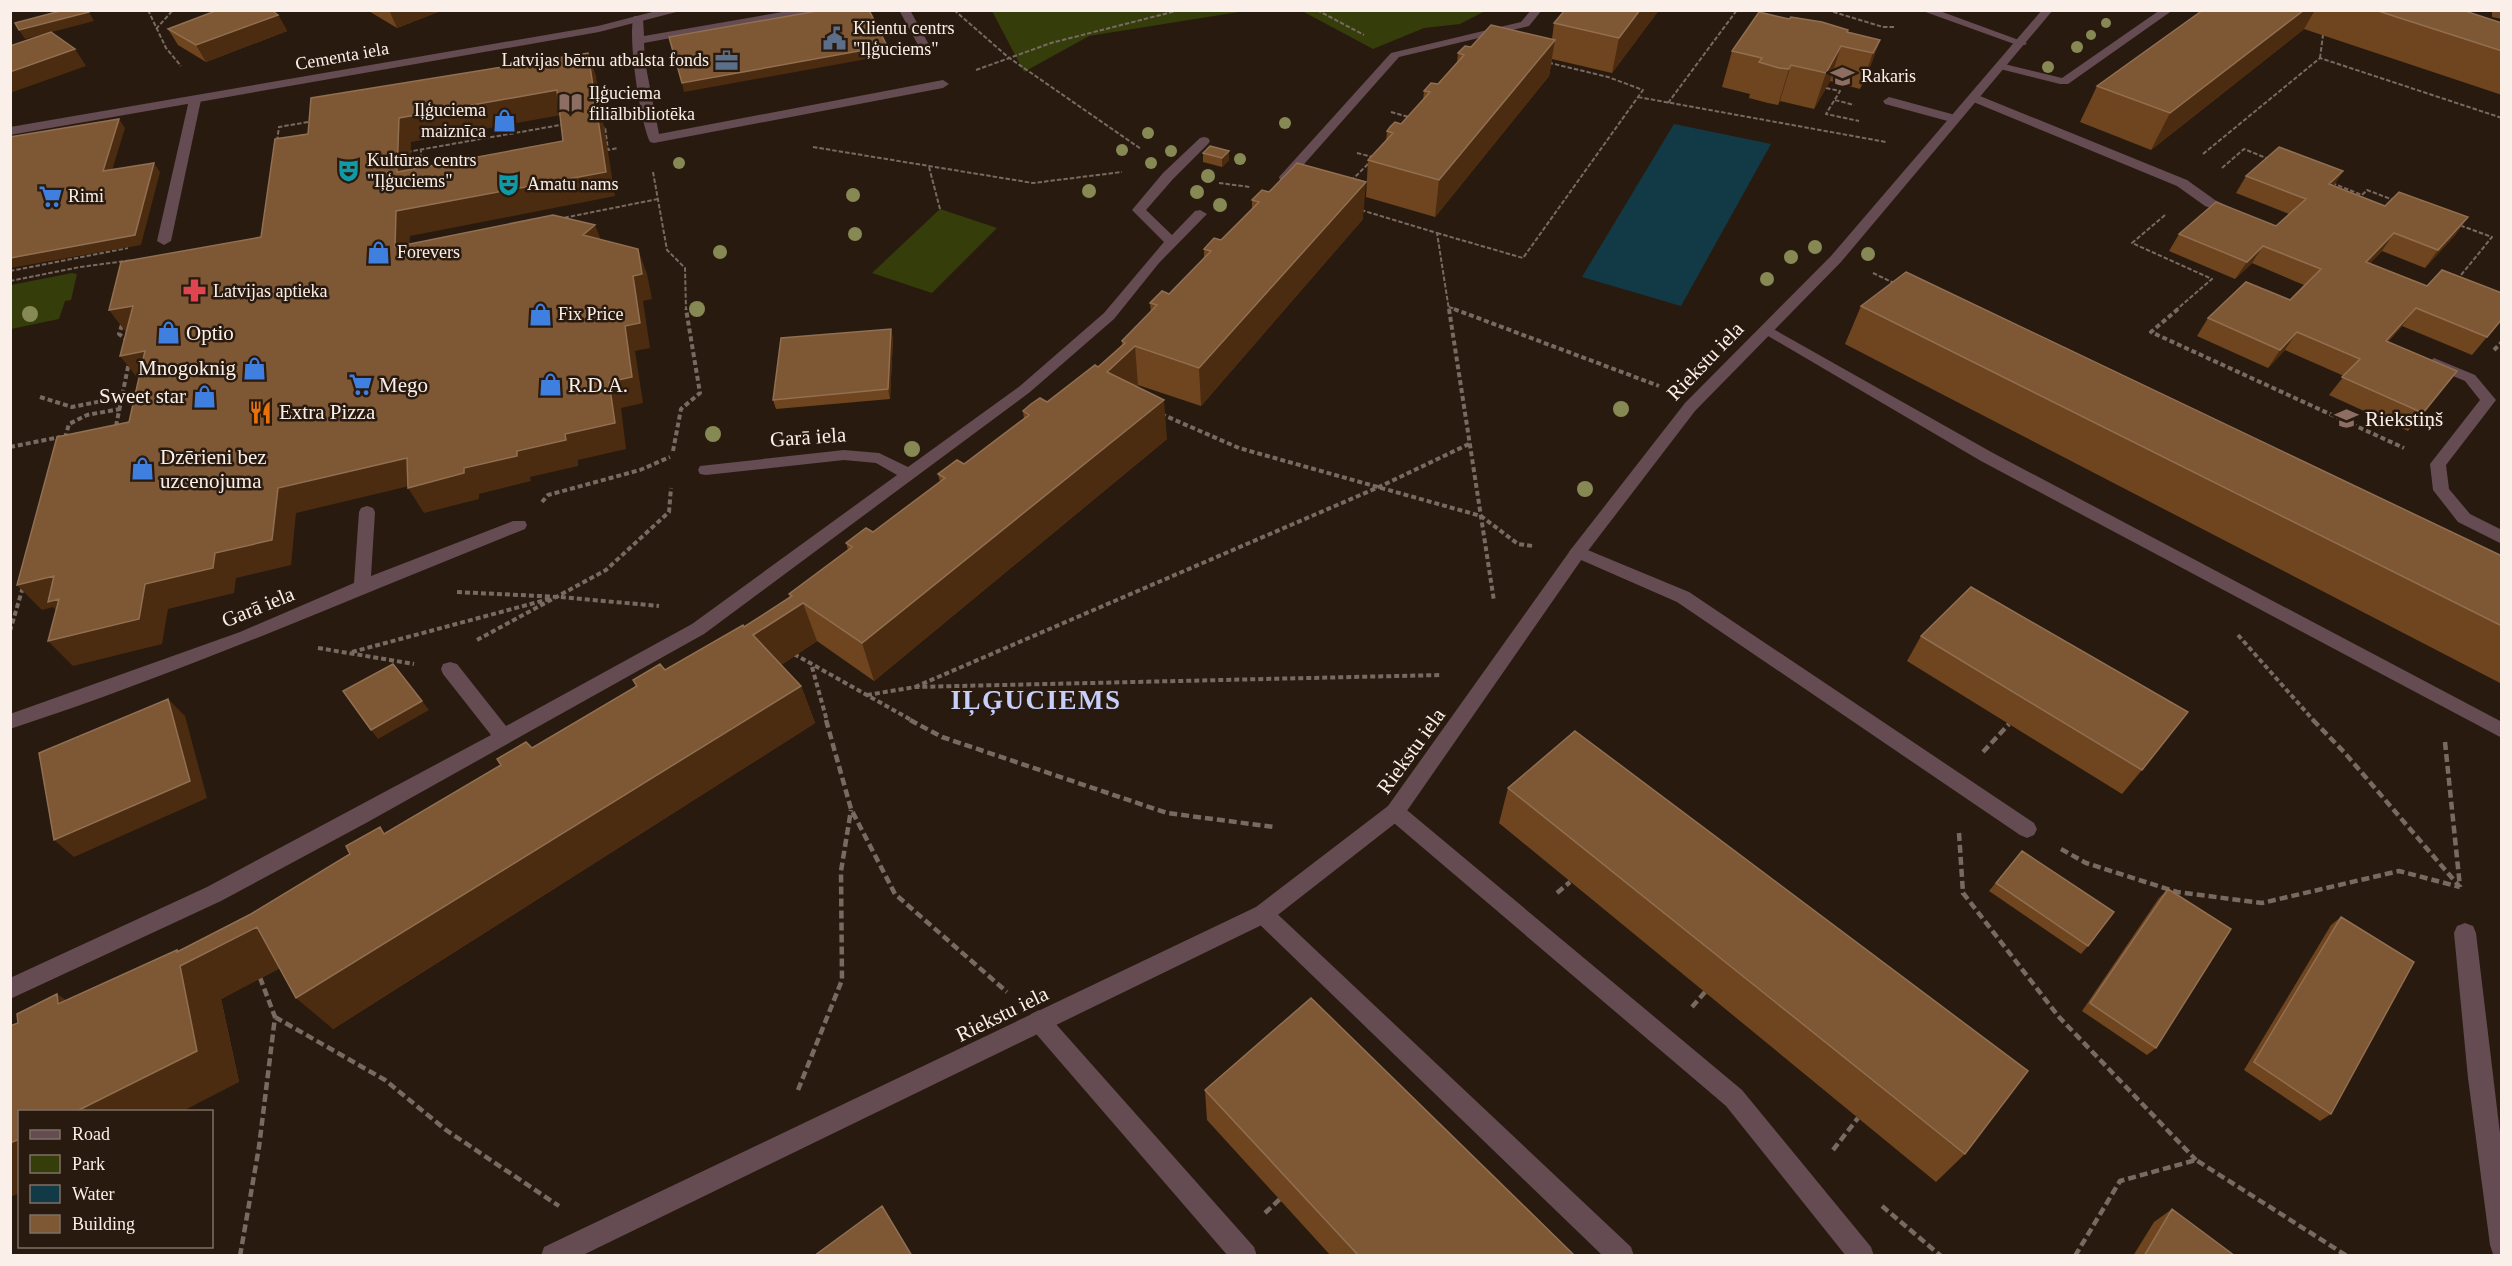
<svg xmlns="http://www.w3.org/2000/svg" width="2512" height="1266" viewBox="0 0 2512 1266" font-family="Georgia,serif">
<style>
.green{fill:#353d0b}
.water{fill:#123a46}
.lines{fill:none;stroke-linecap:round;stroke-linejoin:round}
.path-far2{stroke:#786a61;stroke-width:2;stroke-dasharray:4.5 2;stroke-linecap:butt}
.path-far1{stroke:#786a61;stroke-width:4;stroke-dasharray:5 3;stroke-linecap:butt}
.path{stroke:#786a61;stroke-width:4.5;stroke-dasharray:8 4;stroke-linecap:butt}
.service{fill:#654b52;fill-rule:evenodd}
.minor{fill:#654b52;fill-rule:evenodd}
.tree{fill:#868954}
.wall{fill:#6f451f}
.shaded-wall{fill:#4c2c10}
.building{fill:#7e5735;stroke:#916f51;stroke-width:1.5;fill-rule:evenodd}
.labels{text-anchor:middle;stroke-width:5;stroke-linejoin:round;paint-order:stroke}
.far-poi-label{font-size:18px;fill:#fbf0e9;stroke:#291a0f;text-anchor:start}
.far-street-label{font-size:18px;fill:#fbf0e9;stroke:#291a0f}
.poi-label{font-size:21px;fill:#fbf0e9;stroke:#291a0f;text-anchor:start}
.street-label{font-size:21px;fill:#fbf0e9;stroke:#291a0f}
.district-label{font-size:27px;font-weight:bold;letter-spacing:1.5px;fill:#c6cef9;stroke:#291a0f}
</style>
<rect width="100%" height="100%" fill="#291a0f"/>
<path class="green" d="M992,11h253l-156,25 -65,36z
M1302,11h183l-25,13 -36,4 -51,21z
M940,209l57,19 -65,65 -60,-20z
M72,273l5,1 -6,26 -6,1 -6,18 -48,10v-44z"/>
<path class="water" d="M1674,124l97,20 -90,162 -99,-29z"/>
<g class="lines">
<path class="path-far2" d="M148,10l18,38 15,18
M954,10l54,47 133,92
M1317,10l47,25
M1827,10l56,17h12
M156,29l17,-19
M2320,58l3,-23
M976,70l75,-27 129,-33
M1826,88l14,3 -14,23 33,7
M1638,97l248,45
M1835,100l19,5
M1668,103l69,-93
M1391,112l21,6
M600,128l5,-1 3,23 10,-2
M277,141l2,-14 35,-6
M813,147l220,36 89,-11
M407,152l159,-28
M1357,153l19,5
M2203,154l117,-96 182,60
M929,167l11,42
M2222,168l22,-19 27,11
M420,172l1,-22
M653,172l14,78 18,18 1,42
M1351,181l20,-20
M1219,183l31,4
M2332,183l30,12 5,-5 29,11
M1361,210l76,23 12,77
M2165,215l-33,28 80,36 -36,31
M558,219l100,-20
M1437,233l86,25 120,-168 -35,-13 -62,-15
M10,271l118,-23
M1873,273l23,11
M2457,280l35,-43 -33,-12
M10,281l70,-14 53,-7
M1449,307l9,3"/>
<path class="path-far1" d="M1449,309l45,292
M1454,309l205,77
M2178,309l-27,23 253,116
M122,325l-3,9 8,6
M2494,350l8,-8
M40,397l32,10 50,-10
M1161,414l78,34 242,68 37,28 15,2
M116,426l13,-64
M65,438l4,-14 18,-9 33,-6
M10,447l50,-10
M673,451l8,-42 19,-16 -14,-84
M542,502l6,-7 92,-25 30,-13
M457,592l103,5 99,9
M10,631l13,-44
M2238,635l76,86
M477,640l129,-70 63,-58 2,-24
M318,648l96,16
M352,652l201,-54
M794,654l119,67
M812,667l15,54
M915,687l464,-200 90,-43
M867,695l48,-8 526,-12"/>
<path class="path" d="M826,720l25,89 44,85 112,98
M910,720l32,17 225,76 107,14
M2313,720l31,32 115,134
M2445,742l15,145
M1983,752l26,-28
M1959,833l4,60 96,124 137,143
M2061,849l25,14 91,29 85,11 137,-32 61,16
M1557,893l13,-11
M1692,1007l13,-15
M275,1017l110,63 61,50 113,76
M798,1090l44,-110 -1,-109 10,-61
M1833,1150l25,-32
M1882,1206l59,50
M1265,1213l15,-14
M240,1256l19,-109 16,-130 -16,-42
M2075,1256l45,-75 76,-21 151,96"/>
<path class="service" d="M794,10h27l-177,33 1,19 14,72 284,-54 6,4 -6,4 -289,55 -4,-1c-10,-20 -23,-108 -16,-126h8l1,2 1,18z
M899,10h11l23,42 -2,2h-8z
M1531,10h11l-13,16 -130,31 -109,123h-10l-1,-3 112,-124 130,-31z
M1920,10h17l90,33 -2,2h-8z
M2160,10h13l-105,74h-8l-64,-16 -2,-2 6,-3 62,15z
M1975,94l212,86 28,20 27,13 -7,4 -30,-11 -28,-20 -206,-85v-6z
M195,96l6,4 -30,141 -7,4 -7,-4 32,-141z
M1889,97l70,19 2,3 -6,4 -70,-19 -2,-3z
M1204,137l4,1 2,3 -2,3 -35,35 -27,31 26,25 23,-24 5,-1 7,4 -48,49 -45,56 -84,73 -326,242 -338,189 -145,78 -211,98v-21l197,-91 284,-152 -48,-61 -2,-5 2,-5 7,-2 7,2 49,62 186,-102 205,-149 -21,-12 -32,-3 -138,15 -6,-1 -2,-4 2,-4 144,-16 35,3 29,14 112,-81 84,-73 60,-71 -32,-32 31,-37 37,-35z
M1768,326l225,127 509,269v16l-521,-277 -218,-128 -2,-3z
M2434,358l41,17 21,25 -50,65 3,24 21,25 32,16v14l-44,-22 -25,-32 -3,-26 50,-64 -15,-19 -36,-15 -2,-3z
M367,506l6,2 2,4 -4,64 142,-55h12l2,4 -2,4c-171,68 -340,143 -515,200v-15l230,-82 114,-49 5,-71 2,-4z
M1578,546l111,46 345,231 3,6 -3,6 -7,3 -7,-3 -343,-233 -105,-46 -3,-4 3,-4z
M1395,804l7,2 340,284 129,157 3,9h-28l-120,-150 -338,-288 -3,-6 3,-6z
M1263,905l7,2 361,340 3,9h-31l-347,-335 -4,-7 4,-7z
M2465,923l8,3 3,7 26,217v106l-9,-2 -3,-9 -22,-167 -14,-145 3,-7z
M1039,1010l8,4 207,233 3,9h-29l-197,-228 -3,-7 3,-7z"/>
<path class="minor" d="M660,10h24l-85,22 -589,103v-8l588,-101z
M2042,10h11l-212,252 -146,149 -111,145 -182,262 -132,103 -689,335h-40l3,-9 712,-340 132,-101 184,-258 113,-145 146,-147z"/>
</g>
<g class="tree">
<circle cx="2106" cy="23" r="5"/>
<circle cx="2091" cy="35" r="5"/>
<circle cx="2077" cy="47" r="6"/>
<circle cx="2048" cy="67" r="6"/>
<circle cx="1285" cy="123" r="6"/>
<circle cx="1148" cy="133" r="6"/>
<circle cx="1122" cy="150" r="6"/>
<circle cx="1171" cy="151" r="6"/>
<circle cx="1240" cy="159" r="6"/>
<circle cx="679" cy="163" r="6"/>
<circle cx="1151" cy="163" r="6"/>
<circle cx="1208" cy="176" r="7"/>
<circle cx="1089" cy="191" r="7"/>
<circle cx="1197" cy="192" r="7"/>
<circle cx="853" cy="195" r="7"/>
<circle cx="1220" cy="205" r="7"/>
<circle cx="855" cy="234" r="7"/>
<circle cx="1815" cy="247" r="7"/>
<circle cx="720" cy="252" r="7"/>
<circle cx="1868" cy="254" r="7"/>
<circle cx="1791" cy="257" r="7"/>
<circle cx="1767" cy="279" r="7"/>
<circle cx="697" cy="309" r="8"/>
<circle cx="30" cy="314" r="8"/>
<circle cx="1621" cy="409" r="8"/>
<circle cx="713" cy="434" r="8"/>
<circle cx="912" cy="449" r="8"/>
<circle cx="1585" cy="489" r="8"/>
</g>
<path class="wall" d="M367,10h76l-46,18z
M1565,10h94l-47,63 -60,-14 -3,17 -114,141 -69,-20 2,-37 18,-19 1,-10 14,-7 22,-23 1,-10 14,-7 19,-21 1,-10 13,-6 81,-8 2,-16z
M2203,10h259l40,13v72l-198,-66 -153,121 -71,-28 17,-36z
M2492,10h10v9l-10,-2z
M278,15l9,16 -81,31 -28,-17 -10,-16z
M1848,32l32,8 -13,35 -7,14 -30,-8 -16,28 -34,-8 -2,4 -10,-2 -19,-5 1,-4 -28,-7 10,-36z
M1229,151v9l-7,7 -19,-5v-9z
M2343,171l-10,15 52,20 83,11 -13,18 -30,33 -43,-17 -12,12 132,56 -30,36 -70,-29 -14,16 35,71 -15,18 -79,-36 15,-19 -59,-26 -17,18 -71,-32 11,-18 82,-18 14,-15 -52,-22 -17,16 -66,-28 10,-17 97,-8 13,-12 -53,-21 10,-17z
M1252,200l111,19 -162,187 -63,-21 -1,1 30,53 -293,242 -57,-40 -36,24 20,21 14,37 -482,306 -53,-61 -59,31 18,83 -173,-81 111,-51 1,1 73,-37 134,-80 251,-147 -3,-7 32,-10 79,-43 46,-30 -1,-3 59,-44 -2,-7 27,-11 67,-50 -2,-8 26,-10 60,-45 -1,-8 24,-9 51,-35 24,-21v-5l29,-29 -1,-9 19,-9 35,-36v-9l17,-9 31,-31z
M1861,306l641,250v128l-657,-340z
M893,338l-3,61 -114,10 -3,-9z
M1921,636l221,134 -20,24 -215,-133z
M1508,788l457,366 -29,28 -437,-359z
M2022,851l66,95 -7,8 -92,-63z
M2168,889l-12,159 -9,7 -65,-44 77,-113z
M2341,917l-10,197 -11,7 -76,-51 87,-145z
M1205,1090l370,166h-244l-124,-136z
M2172,1209l63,47h-102l21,-34z"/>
<path class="shaded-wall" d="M88,10l6,11 -69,18 -6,-9z
M392,10h51l-46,18 -7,-16z
M1640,10h19l-47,63 7,-35z
M2304,10h11l-11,19 -153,121 19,-37z
M278,15l9,16 -81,31 -10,-17z
M1555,40l-6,36 -114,141 4,-37z
M1880,40l-13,35 -7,14 13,-36z
M887,46l2,9 -205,37 -2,-9z
M1841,46l-11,35 -16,28 12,-36z
M75,49l11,17 -76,27v-21z
M588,53l8,23 19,120 -205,40 -2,36 -13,-25 1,-36 210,-39z
M1791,65l-11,36 -2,4 11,-36z
M557,90l10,24 -156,28 -1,54 -13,-24 2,-54z
M119,119l6,9 -16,52 -6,-9z
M1229,151v9l-7,7v-9z
M154,163l6,9 -19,73 -131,23v-10z
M2343,171l-11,18 -3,-5z
M1366,182l-3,37 -162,187 -2,-38z
M2468,217l-13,18 -30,33 13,-18z
M595,225l10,25 -22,-15z
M2394,233l-12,18 -28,29 12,-18z
M2263,246l-11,17 -17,16 12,-17z
M638,249l9,25 5,25 -9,2 7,47 -15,3 8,52 -22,5 5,41 -48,11v6l-48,11 1,4 -52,13v5l-55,14 -16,-25 157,-54 44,-52 16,-56z
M133,306l-5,29 -19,-25z
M2416,308l-14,18 -30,33 14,-18z
M891,329l2,9 -3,61 -2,-10z
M2297,332l-12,18 -17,18 12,-18z
M1135,346l3,39 -27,25 -4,-38z
M145,351l-5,30 -20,-25z
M1164,400l3,39 -293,242 -12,-38z
M407,458l15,25 -126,30 -5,52 -55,13 -2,15 -66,16 -6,35 -89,22 -25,-25 97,-57 70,-31 63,-65z
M54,576l18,51 -19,-20 -11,3 -25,-25z
M803,603l14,38 -48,32 -16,-38z
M801,686l14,37 -482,306 -37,-31z
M168,699l17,17 22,82 -133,59 -20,-17z
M422,701l7,9 -51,29 -7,-9z
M257,927l37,34 -73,38 18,83 -58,30h-106l102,-160v-2l14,11z
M57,994l47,32 -46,-22z
M20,1139v54l-10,4v-54z"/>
<path class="building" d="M64,10h24l1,2 -70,18 -4,-7z
M218,10h53l7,5 -82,30 -28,-16z
M823,10h46l18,36 -205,37 -13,-46z
M1565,10h75l-21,28 -65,-15z
M2203,10h101l-134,103 -73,-27z
M2375,10h87l40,13v28z
M1759,12l30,7 2,-2 31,5 26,8 -1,2 33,8 -7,13 -32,-7 -15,27 -35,-8 -2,4 -10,-1 -20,-6 3,-4 -30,-7z
M1491,25l64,15 -116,140 -71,-20 25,-27 -6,-2 3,-4 5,-5 6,2 29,-32 -6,-1 7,-8 7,1 26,-29 -6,-2 7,-7 6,1z
M51,32l24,17 -65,23v-26z
M588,53l18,119 -210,39 -1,36 158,-32 42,10 -12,10 55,14 4,25 -9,2 7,47 -15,3 7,51 -23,5 6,41 -50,11 1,6 -49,11v5l-53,12v5l-56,15 -1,-30 -129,30 -6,52 -57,13 -2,15 -68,16 -6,35 -91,22 11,-42 -11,3 6,-26 -37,9 40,-148 72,-15 16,-71 -25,5 13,-50 -24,4 12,-48 140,-25 14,-98 33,-5 3,-36zM557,90l6,51 -166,31 2,-54z
M119,119l-16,52 51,-8 -19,72 -125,23v-121z
M1210,146l19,5 -7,7 -19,-5z
M2279,147l64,24 -14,13 56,22 14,-14 69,25 -30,33 -44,-17 -28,29 61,24 15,-16 60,23v26l-15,18 -71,-29 -30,33 71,30 -34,42 -81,-36 18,-18 -63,-27 -17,18 -72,-32 38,-36 44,18 31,-31 -58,-23 -16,16 -68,-28 37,-32 60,24 30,-27 -60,-23z
M1297,163l69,19 -167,186 -64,-22 -28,26 57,28 -302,243 -59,-40 -50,32 48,51 -505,312 -39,-71 -77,39 17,85 -122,61h-55v27l-10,4v-117l8,-3 -1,-9 40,-20 1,10 119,-54v2l74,-38 99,-60 -4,-8 34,-19 4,7 117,-69 -4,-6 29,-17 6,6 105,-62 -4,-6 27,-16 5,6 78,-45 1,2 48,-31 -3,-2 63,-47 -6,-4 20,-15 7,4 72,-54 -7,-4 19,-14 7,4 65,-49 -6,-4 8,-7 9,-6 7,4 48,-37 3,2 27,-24 -3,-2 35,-36 -7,-2 12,-12 7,3 42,-43 -7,-2 10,-11 7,2 38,-38 -7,-2 10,-10 7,2z
M1906,272l596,284v70l-641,-320z
M891,329l-3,60 -115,11 8,-62z
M1971,587l217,125 -46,58 -221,-134z
M393,664l29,37 -51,29 -28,-39z
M168,699l22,82 -136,59 -15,-87z
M1575,731l453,340 -63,83 -457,-366z
M2022,851l92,61 -26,34 -92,-63z
M2168,889l63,40 -75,119 -66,-45z
M2341,917l73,45 -83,152 -77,-52z
M1311,998l264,258h-216l-154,-166z
M882,1206l30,50h-98z
M2172,1209l63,47h-91z"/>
<defs>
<symbol id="civic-bare" viewBox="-9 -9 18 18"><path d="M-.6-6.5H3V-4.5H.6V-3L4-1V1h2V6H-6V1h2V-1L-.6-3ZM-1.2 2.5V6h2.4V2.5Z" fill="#5c6f8a" stroke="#291a0f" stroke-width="2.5" paint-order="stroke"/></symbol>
<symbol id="office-bare" viewBox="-9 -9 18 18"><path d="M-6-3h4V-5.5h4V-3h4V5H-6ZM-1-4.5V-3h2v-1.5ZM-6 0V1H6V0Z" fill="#5c6f8a" stroke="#291a0f" stroke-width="2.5" paint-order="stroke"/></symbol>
<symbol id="school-bare" viewBox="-9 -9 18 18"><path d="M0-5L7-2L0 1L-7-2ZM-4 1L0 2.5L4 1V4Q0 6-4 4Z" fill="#8d6e63" stroke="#291a0f" stroke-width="2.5" paint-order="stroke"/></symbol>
<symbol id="library-bare" viewBox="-9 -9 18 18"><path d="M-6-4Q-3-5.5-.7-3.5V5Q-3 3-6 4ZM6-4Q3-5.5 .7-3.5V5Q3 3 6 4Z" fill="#8d6e63" stroke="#291a0f" stroke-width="2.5" paint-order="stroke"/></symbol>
<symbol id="shop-bare" viewBox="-9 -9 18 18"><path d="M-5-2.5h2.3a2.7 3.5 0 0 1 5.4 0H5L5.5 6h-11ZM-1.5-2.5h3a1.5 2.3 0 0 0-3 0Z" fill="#3f7fe0" stroke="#291a0f" stroke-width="2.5" paint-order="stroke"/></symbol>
<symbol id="theatre-bare" viewBox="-9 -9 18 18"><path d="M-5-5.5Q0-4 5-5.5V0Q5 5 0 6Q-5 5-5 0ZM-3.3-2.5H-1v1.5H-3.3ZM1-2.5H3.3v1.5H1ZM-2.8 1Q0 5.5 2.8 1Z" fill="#0f9aa8" stroke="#291a0f" stroke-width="2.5" paint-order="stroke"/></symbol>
<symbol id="supermarket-bare" viewBox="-9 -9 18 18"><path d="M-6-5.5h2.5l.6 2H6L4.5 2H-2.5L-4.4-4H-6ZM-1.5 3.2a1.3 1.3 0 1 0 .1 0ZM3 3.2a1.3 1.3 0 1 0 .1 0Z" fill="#3f7fe0" stroke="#291a0f" stroke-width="2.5" paint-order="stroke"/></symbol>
<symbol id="pharmacy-bare" viewBox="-9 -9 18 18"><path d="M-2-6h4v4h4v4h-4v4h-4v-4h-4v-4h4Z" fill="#e0444e" stroke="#291a0f" stroke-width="2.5" paint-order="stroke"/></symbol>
<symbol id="restaurant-bare" viewBox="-9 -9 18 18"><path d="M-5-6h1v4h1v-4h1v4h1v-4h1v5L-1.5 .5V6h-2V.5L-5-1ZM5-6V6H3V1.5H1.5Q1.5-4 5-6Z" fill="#e8710a" stroke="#291a0f" stroke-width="2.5" paint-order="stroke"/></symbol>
</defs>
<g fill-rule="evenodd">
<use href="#civic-bare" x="818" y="22" width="33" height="33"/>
<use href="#office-bare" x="710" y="44" width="33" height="33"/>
<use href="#school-bare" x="1826" y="60" width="33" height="33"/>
<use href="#library-bare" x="554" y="86" width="33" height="33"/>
<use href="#shop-bare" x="488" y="104" width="33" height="33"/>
<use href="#theatre-bare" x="332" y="154" width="33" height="33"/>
<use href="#theatre-bare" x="492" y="168" width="33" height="33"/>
<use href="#supermarket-bare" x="34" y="180" width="33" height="33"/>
<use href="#shop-bare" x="362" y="236" width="33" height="33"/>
<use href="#pharmacy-bare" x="178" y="274" width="33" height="33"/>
<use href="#shop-bare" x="524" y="298" width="33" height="33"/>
<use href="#shop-bare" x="152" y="316" width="33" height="33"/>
<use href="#shop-bare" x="238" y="352" width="33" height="33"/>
<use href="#supermarket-bare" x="344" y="368" width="33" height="33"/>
<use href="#shop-bare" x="534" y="368" width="33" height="33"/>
<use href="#shop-bare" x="188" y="380" width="33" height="33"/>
<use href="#restaurant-bare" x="244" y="396" width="33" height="33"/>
<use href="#school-bare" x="2330" y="402" width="33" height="33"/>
<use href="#shop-bare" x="126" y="452" width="33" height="33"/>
</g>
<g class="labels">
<g class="far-poi-label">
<text x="853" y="34">Klientu centrs<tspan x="853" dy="21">"Iļģuciems"</tspan></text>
<text x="709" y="66" text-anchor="end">Latvijas bērnu atbalsta fonds</text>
<text x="1861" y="82">Rakaris</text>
<text x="589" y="99">Iļģuciema<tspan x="589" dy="21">filiālbibliotēka</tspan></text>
<text x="486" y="116" text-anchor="end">Iļģuciema<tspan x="486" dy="21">maiznīca</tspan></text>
<text x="367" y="166">Kultūras centrs<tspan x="367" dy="21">"Iļģuciems"</tspan></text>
<text x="527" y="190">Amatu nams</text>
<text x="68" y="202">Rimi</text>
<text x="397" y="258">Forevers</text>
<text x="213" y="297">Latvijas aptieka</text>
<text x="558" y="320">Fix Price</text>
</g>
<g class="far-street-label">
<text transform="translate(342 56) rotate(-10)" y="6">Cementa iela</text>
</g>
<g class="poi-label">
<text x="186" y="340">Optio</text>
<text x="236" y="375" text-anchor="end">Mnogoknig</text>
<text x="379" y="392">Mego</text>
<text x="568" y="392">R.D.A.</text>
<text x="186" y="403" text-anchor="end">Sweet star</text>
<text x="279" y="419">Extra Pizza</text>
<text x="2365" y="426">Riekstiņš</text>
<text x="160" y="464">Dzērieni bez<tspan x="160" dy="24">uzcenojuma</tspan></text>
</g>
<g class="street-label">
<text transform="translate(1705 361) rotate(-46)" y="7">Riekstu iela</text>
<text transform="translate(808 437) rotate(-4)" y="7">Garā iela</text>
<text transform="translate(258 607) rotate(-22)" y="7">Garā iela</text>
<text transform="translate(1411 751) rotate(-54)" y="7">Riekstu iela</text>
<text transform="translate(1002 1014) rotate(-26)" y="7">Riekstu iela</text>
</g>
<g class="district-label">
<text x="1036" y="709">IĻĢUCIEMS</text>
</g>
</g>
<rect width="2512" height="1266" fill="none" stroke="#fbf0e9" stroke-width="24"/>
<rect x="18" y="1110" width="195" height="138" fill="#291a0f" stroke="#7d7066" stroke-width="1.5"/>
<rect x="30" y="1130" width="30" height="9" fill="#654b52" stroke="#7d7066" stroke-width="1.5"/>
<text x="72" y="1140" font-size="18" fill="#fbf0e9">Road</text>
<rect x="30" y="1155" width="30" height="18" fill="#353d0b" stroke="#7d7066" stroke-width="1.5"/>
<text x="72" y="1170" font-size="18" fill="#fbf0e9">Park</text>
<rect x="30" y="1185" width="30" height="18" fill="#123a46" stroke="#7d7066" stroke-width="1.5"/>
<text x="72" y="1200" font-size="18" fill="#fbf0e9">Water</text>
<rect x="30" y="1215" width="30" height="18" fill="#7e5735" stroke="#7d7066" stroke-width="1.5"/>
<text x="72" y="1230" font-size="18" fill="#fbf0e9">Building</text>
</svg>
